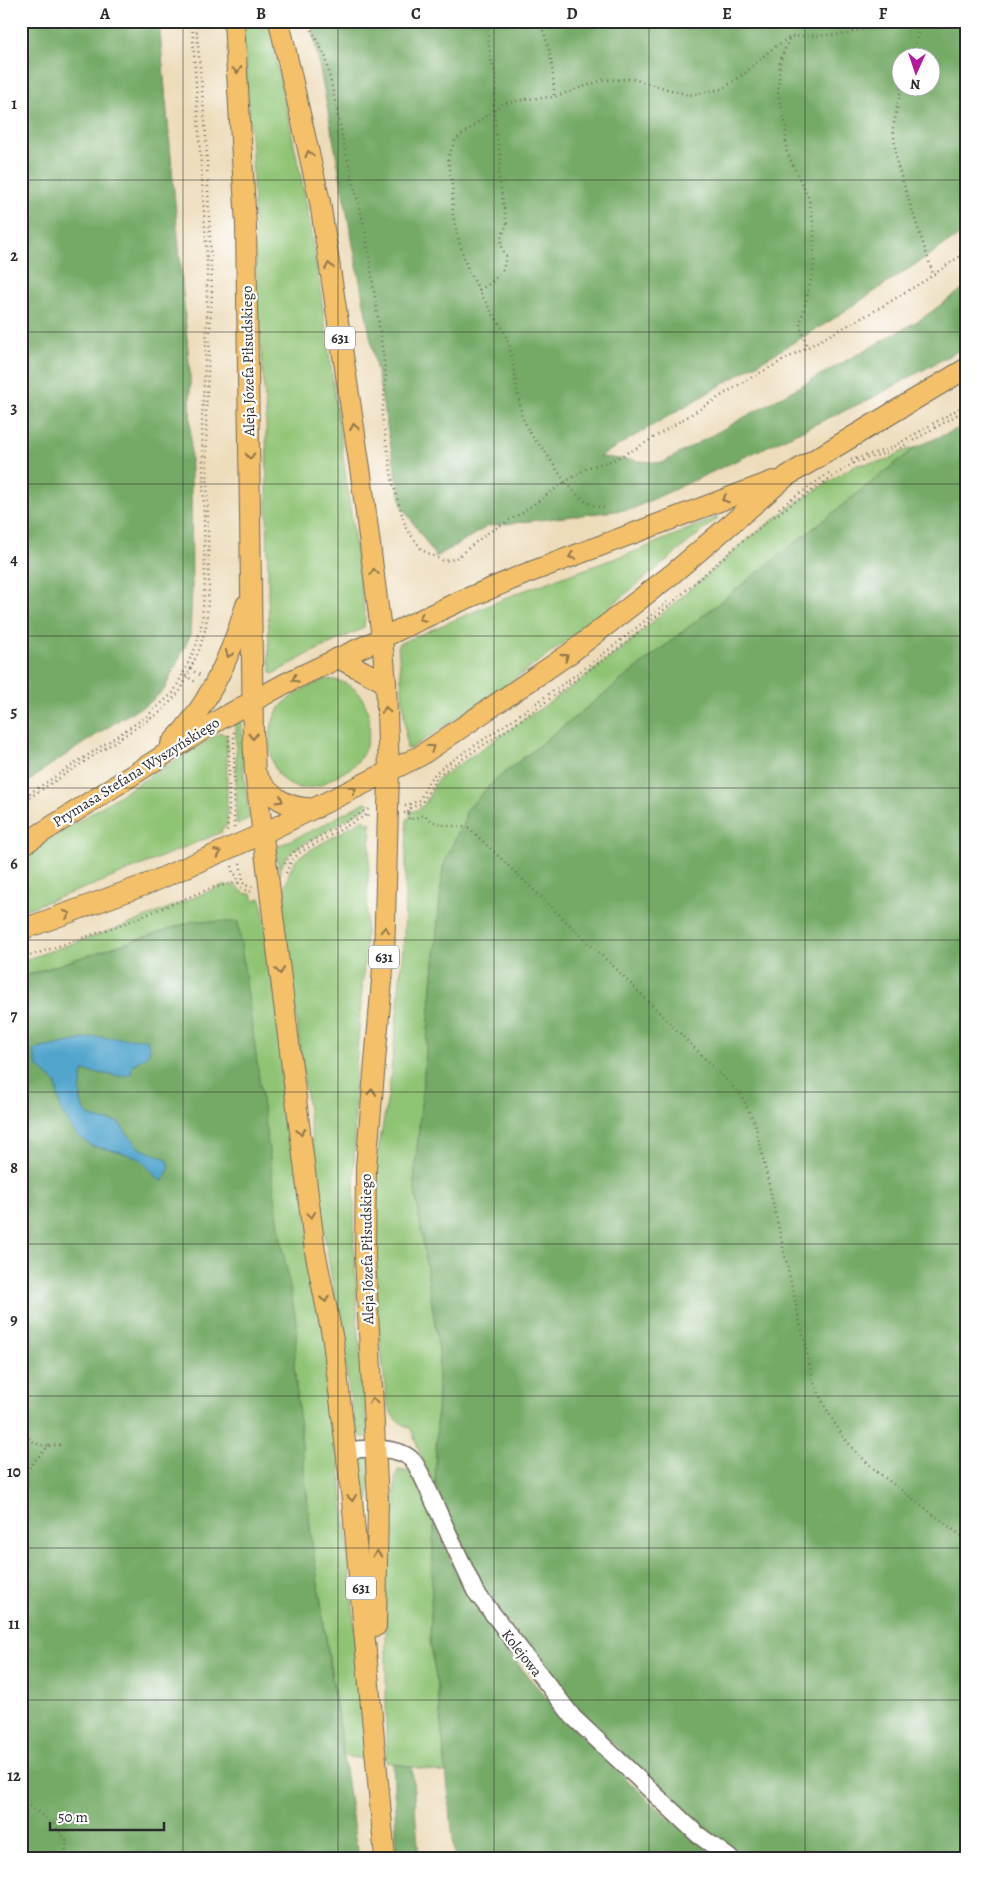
<svg xmlns="http://www.w3.org/2000/svg" width="988" height="1879" viewBox="0 0 988 1879" font-family="Alegreya,serif">
<style>
.green{fill:#90c475;stroke:#5e7850}
.forest{fill:#74aa66;stroke:#506a48;fill-rule:evenodd}
.water{fill:#51a5cd;stroke:#3e687c}
.lines{fill:none;stroke-linecap:round;stroke-linejoin:round}
.minor-casing{stroke:#6f695d;stroke-width:19}
.major-casing{stroke:#6f695d;stroke-width:22}
.path{stroke:#6f695d;stroke-width:2.5;stroke-dasharray:1 4;stroke-linecap:butt}
.minor{stroke:#fff;stroke-width:16}
.major{stroke:#f4c16a;stroke-width:20}
.oneway{stroke:#90764a}
.grid{fill:none;stroke:#2b2b2b;stroke-width:1;stroke-opacity:0.55}
.labels{text-anchor:middle;stroke-width:4.5;stroke-linejoin:round;paint-order:stroke}
.shield{fill:#fff;stroke:#6b6b6b;stroke-width:1}
.shield-label{font-size:14px;font-weight:bold;fill:#2b2b2b}
.street-label{font-size:15px;fill:#2b2b2b;stroke:#fff}
.neatline{fill:none;stroke:#2b2b2b;stroke-width:2}
.grid-label{font-size:16px;text-anchor:middle;font-weight:bold;fill:#2b2b2b}
</style>
<rect width="100%" height="100%" fill="#fff"/>
<filter id="ink" filterUnits="userSpaceOnUse"><feTurbulence type="fractalNoise" baseFrequency=".02" numOctaves="2"/><feDisplacementMap in="SourceGraphic" scale="10" xChannelSelector="R" yChannelSelector="G"/><feConvolveMatrix kernelMatrix="1 2 1 2 8 2 1 2 1" color-interpolation-filters="sRGB"/></filter>
<filter id="wash" filterUnits="userSpaceOnUse"><feTurbulence type="fractalNoise" baseFrequency=".0096" numOctaves="4" result="noise"/><feDisplacementMap in="SourceGraphic" scale="20" xChannelSelector="R" yChannelSelector="G"/><feGaussianBlur stdDeviation="1.12" result="paint"/><feColorMatrix in="noise" values="0 0 0 0 0 0 0 0 0 0 0 0 0 0 0 0 0 1.4 0 .05"/><feComposite in="paint" operator="in"/></filter>
<g filter="url(#wash)">
<rect width="100%" height="100%" fill="#eddcba"/>
<path class="green" d="M242,21h26l39,185 14,89 44,322 -1,11 -52,24 -39,22 -2,-1v-10h-2l-3,-250 -9,-114 -5,-148z
M916,447l-423,335 -27,29 -2,14 -6,8 -15,34 -29,315 25,169 -4,136 -14,-31 -10,-27 -16,-10 -8,-14 -12,-113v-124l14,-77 6,-55 9,-101 3,-116 3,-1v-6l7,-2 8,-6 13,-25 135,-93 46,-35 127,-110 41,-32 68,-44 31,-4 13,-8z
M717,517v2c-57,46 -112,94 -172,138 -44,33 -89,62 -135,92h-3l-9,-105 122,-52 119,-42z
M324,680c45,-4 57,51 34,81 -6,8 -17,12 -25,17 -8,5 -15,9 -25,10 -40,4 -47,-54 -29,-79 10,-14 30,-23 45,-29z
M239,720l3,3 1,43 6,52 -10,6 -3,-1v-99z
M221,732l1,2 5,1v91l-6,3 1,3 -126,52 -75,27v-54z
M365,802l3,1 1,3 -76,44 -9,10 -5,16 -3,-29 41,-19z
M364,819l3,4h4l-6,127 -10,132 -1,165 4,78 10,110 -3,3 -7,-3 -3,-8 -30,-189 -45,-341 5,-1 -1,-10c4,-4 3,-9 6,-15 2,-6 5,-10 10,-15z
M234,885c7,4 9,10 18,9l2,6 6,-2 2,5 72,498 33,359 -23,-4 -33,-220 -17,-170 -74,-444 -26,-1 -173,56v-16l106,-36 95,-39z
M369,1456l2,2 -4,80 -7,-76 2,-4z
M398,1470l11,2 3,3 22,47 -4,117 8,53 8,81 -60,-11v-264l9,-1v-19z"/>
<path class="forest" d="M21,21h138l31,351 2,216 -2,48 -26,54 -15,13 -24,13 -79,52 -25,20z
M311,21h656v209l-137,91 -231,136 63,6 259,-144 46,-33v60l-95,52 -240,111 -144,17 -52,31 -34,-51zM900,58h30v30h-30z
M967,423v1435h-223l-39,-28 -117,-110 -48,-55 -57,-76 -48,-102 4,-136 -25,-169 29,-315 15,-35 6,-7 2,-14 27,-29 423,-335 39,-17z
M194,921l44,1 42,311 17,93 -3,40 17,170 47,322h-337v-881z
M434,1522c11,23 22,55 36,76 49,75 111,141 178,201 23,20 45,41 70,59h-263l-17,-166 -8,-53z
M393,1763l19,4 7,91h-22z"/>
<path class="water" d="M94,1037l53,2 3,11 -4,7 -14,8 -1,9 -11,2 -37,-5c-3,15 -7,40 11,47 7,2 16,3 24,4l21,26 28,11 3,8 -8,15 -23,-24 -22,-7 -25,-5 -16,-12 -15,-23 -5,-28 -19,-17 -4,-16z"/>
</g>
<g filter="url(#ink)">
<g class="lines">
<defs>
<path id="minor" d="M345,1450c19,-1 53,-5 67,10 4,3 6,10 9,14l54,117 98,126 124,117 33,24"/>
<path id="major" d="M234,21l12,204 7,509 2,38 60,479 18,89 19,160 33,358
M279,21l41,181 41,273 21,163 4,45 3,89 -5,185 -18,210 -1,90 13,243 -2,126
M338,658l48,25
M171,744c38,-38 60,-88 75,-139
M256,774c12,23 34,36 60,34
M21,846l201,-128 66,-36 168,-79 69,-29 248,-93
M21,930l129,-47 112,-49 158,-78 149,-102 102,-79 116,-99 180,-108"/>
</defs>
<use href="#minor" class="minor-casing"/>
<use href="#major" class="major-casing"/>
<path class="path" d="M192,21l15,239v61l-5,99 3,158 -3,44 -6,24 -13,28 14,9
M307,21l19,37 19,91 21,85 20,141 -4,40 11,69 13,44 16,22 21,11 12,-2 31,-25 34,-20 45,-32c12,13 22,25 41,26
M485,21l3,14 2,21 7,24 -3,25 2,28 5,27 -3,13 9,51 -6,14 1,10 4,8 -3,14 -12,13 -12,7 13,23 12,17 6,18 12,69 9,18 13,15 21,32 24,-15 22,-6 26,-13 108,-67 133,-72 51,-31 38,-27
M539,21c11,23 15,51 15,76
M789,39l-9,22 -2,33 8,31v25l23,49 5,28v40l-14,58 7,23
M911,58l10,-37
M901,88l-8,40 4,36 36,110
M479,290l-12,-23 -8,-25 -6,-26 -1,-35 -4,-23 7,-18 47,-36 25,-5 27,-2 49,-17 29,-1 57,16 33,-6 23,-16 24,-22 21,-14 57,-3 40,-13
M851,460l40,-12 76,-44
M779,508l53,-37
M190,669l10,6
M21,799l125,-82 27,-24 10,-19
M21,803l141,-92 19,-21 19,-42 6,-22 3,-38 -3,-177 6,-120 -6,-154 -10,-116
M405,806l15,-6 9,-20 11,-11c78,-53 156,-105 227,-167
M404,813h4v-4l14,-6 16,-28 76,-50 113,-83 119,-104 37,-28 72,-48 42,-12 70,-41
M408,813l1,7 15,-5c16,14 26,9 45,13l148,142 124,125 14,28 58,257 12,27 16,27 15,18 20,19 91,69
M234,828v-96
M227,831l2,-22v-74
M240,863l4,22 10,2
M285,864l4,-7 6,-6 71,-41 6,-1
M232,866l1,8 4,1c1,12 6,16 16,17
M286,873l5,-12 8,-8 69,-39v3h3
M21,959l105,-36 85,-35 27,-6
M21,1432l15,12 12,2
M21,1486c5,-18 15,-26 27,-40l12,-1
M21,1492l6,13 -6,20
M21,1800l33,24 12,16v18"/>
<use href="#minor" class="minor"/>
<use href="#major" class="major"/>
</g>
<defs><path id="oneway-chevron" d="M-2-3.5L2.5 0L-2 3.5" fill="none" stroke-width="1.6" stroke-linecap="round" stroke-linejoin="round" transform="scale(1.25)"/></defs>
<g class="oneway">
<use href="#oneway-chevron" transform="translate(237 70) rotate(85)"/>
<use href="#oneway-chevron" transform="translate(309 154) rotate(-103)"/>
<use href="#oneway-chevron" transform="translate(329 266) rotate(-99)"/>
<use href="#oneway-chevron" transform="translate(354 427) rotate(-99)"/>
<use href="#oneway-chevron" transform="translate(250 456) rotate(89)"/>
<use href="#oneway-chevron" transform="translate(725 499) rotate(160)"/>
<use href="#oneway-chevron" transform="translate(572 556) rotate(160)"/>
<use href="#oneway-chevron" transform="translate(374 572) rotate(-97)"/>
<use href="#oneway-chevron" transform="translate(422 618) rotate(155)"/>
<use href="#oneway-chevron" transform="translate(229 654) rotate(112)"/>
<use href="#oneway-chevron" transform="translate(565 657) rotate(-35)"/>
<use href="#oneway-chevron" transform="translate(295 679) rotate(154)"/>
<use href="#oneway-chevron" transform="translate(386 710) rotate(-92)"/>
<use href="#oneway-chevron" transform="translate(253 736) rotate(88)"/>
<use href="#oneway-chevron" transform="translate(431 748) rotate(-34)"/>
<use href="#oneway-chevron" transform="translate(353 790) rotate(-26)"/>
<use href="#oneway-chevron" transform="translate(280 800) rotate(31)"/>
<use href="#oneway-chevron" transform="translate(218 853) rotate(-23)"/>
<use href="#oneway-chevron" transform="translate(67 914) rotate(-20)"/>
<use href="#oneway-chevron" transform="translate(385 930) rotate(-88)"/>
<use href="#oneway-chevron" transform="translate(280 971) rotate(83)"/>
<use href="#oneway-chevron" transform="translate(372 1092) rotate(-85)"/>
<use href="#oneway-chevron" transform="translate(301 1132) rotate(83)"/>
<use href="#oneway-chevron" transform="translate(311 1215) rotate(84)"/>
<use href="#oneway-chevron" transform="translate(325 1299) rotate(79)"/>
<use href="#oneway-chevron" transform="translate(373 1401) rotate(-93)"/>
<use href="#oneway-chevron" transform="translate(352 1498) rotate(83)"/>
<use href="#oneway-chevron" transform="translate(377 1554) rotate(-89)"/>
</g>
</g>
<path class="grid" d="M183,21v1837M338,21v1837M494,21v1837M649,21v1837M805,21v1837M21,180h946M21,332h946M21,484h946M21,636h946M21,788h946M21,940h946M21,1092h946M21,1244h946M21,1396h946M21,1548h946M21,1700h946"/>
<g class="labels">
<g class="shield">
<rect x="325" y="326.5" width="30" height="23" rx="4"/>
<rect x="369" y="945.5" width="30" height="23" rx="4"/>
<rect x="346" y="1576.5" width="30" height="23" rx="4"/>
</g>
<g class="shield-label">
<text x="340" y="343">631</text>
<text x="384" y="962">631</text>
<text x="361" y="1593">631</text>
</g>
<g class="street-label">
<text transform="translate(248 361) rotate(-91)" y="5">Aleja Józefa Piłsudskiego</text>
<text transform="translate(136 772) rotate(-32)" y="5">Prymasa Stefana Wyszyńskiego</text>
<text transform="translate(367 1249) rotate(-91)" y="5">Aleja Józefa Piłsudskiego</text>
<text transform="translate(522 1653) rotate(52)" y="5">Kolejowa</text>
</g>
</g>
<rect width="988" height="1879" fill="none" stroke="#fff" stroke-width="55"/>
<g transform="translate(916 72) rotate(183)"><circle r="24" fill="#ffffff" stroke="#aaaaaa"/>
<path d="M0-4L9 19L0 12L-9 19Z" fill="#b5179e"/>
<text y="-8" font-size="14" font-weight="bold" text-anchor="middle" fill="#2b2b2b">N</text>
</g>
<path d="M50 1822v8h114v-8" fill="none" stroke="#2b2b2b" stroke-width="2.5"/>
<text x="58" y="1822" font-size="15" fill="#2b2b2b" stroke="#ffffff" stroke-width="4" paint-order="stroke">50 m</text>
<rect x="28" y="28" width="932" height="1824" class="neatline"/>
<g class="grid-label">
<text x="105" y="19">A</text>
<text x="261" y="19">B</text>
<text x="416" y="19">C</text>
<text x="572" y="19">D</text>
<text x="727" y="19">E</text>
<text x="883" y="19">F</text>
<text x="14" y="109">1</text>
<text x="14" y="261">2</text>
<text x="14" y="413">3</text>
<text x="14" y="565">4</text>
<text x="14" y="717">5</text>
<text x="14" y="869">6</text>
<text x="14" y="1021">7</text>
<text x="14" y="1173">8</text>
<text x="14" y="1325">9</text>
<text x="14" y="1477">10</text>
<text x="14" y="1629">11</text>
<text x="14" y="1781">12</text>
</g>
</svg>
